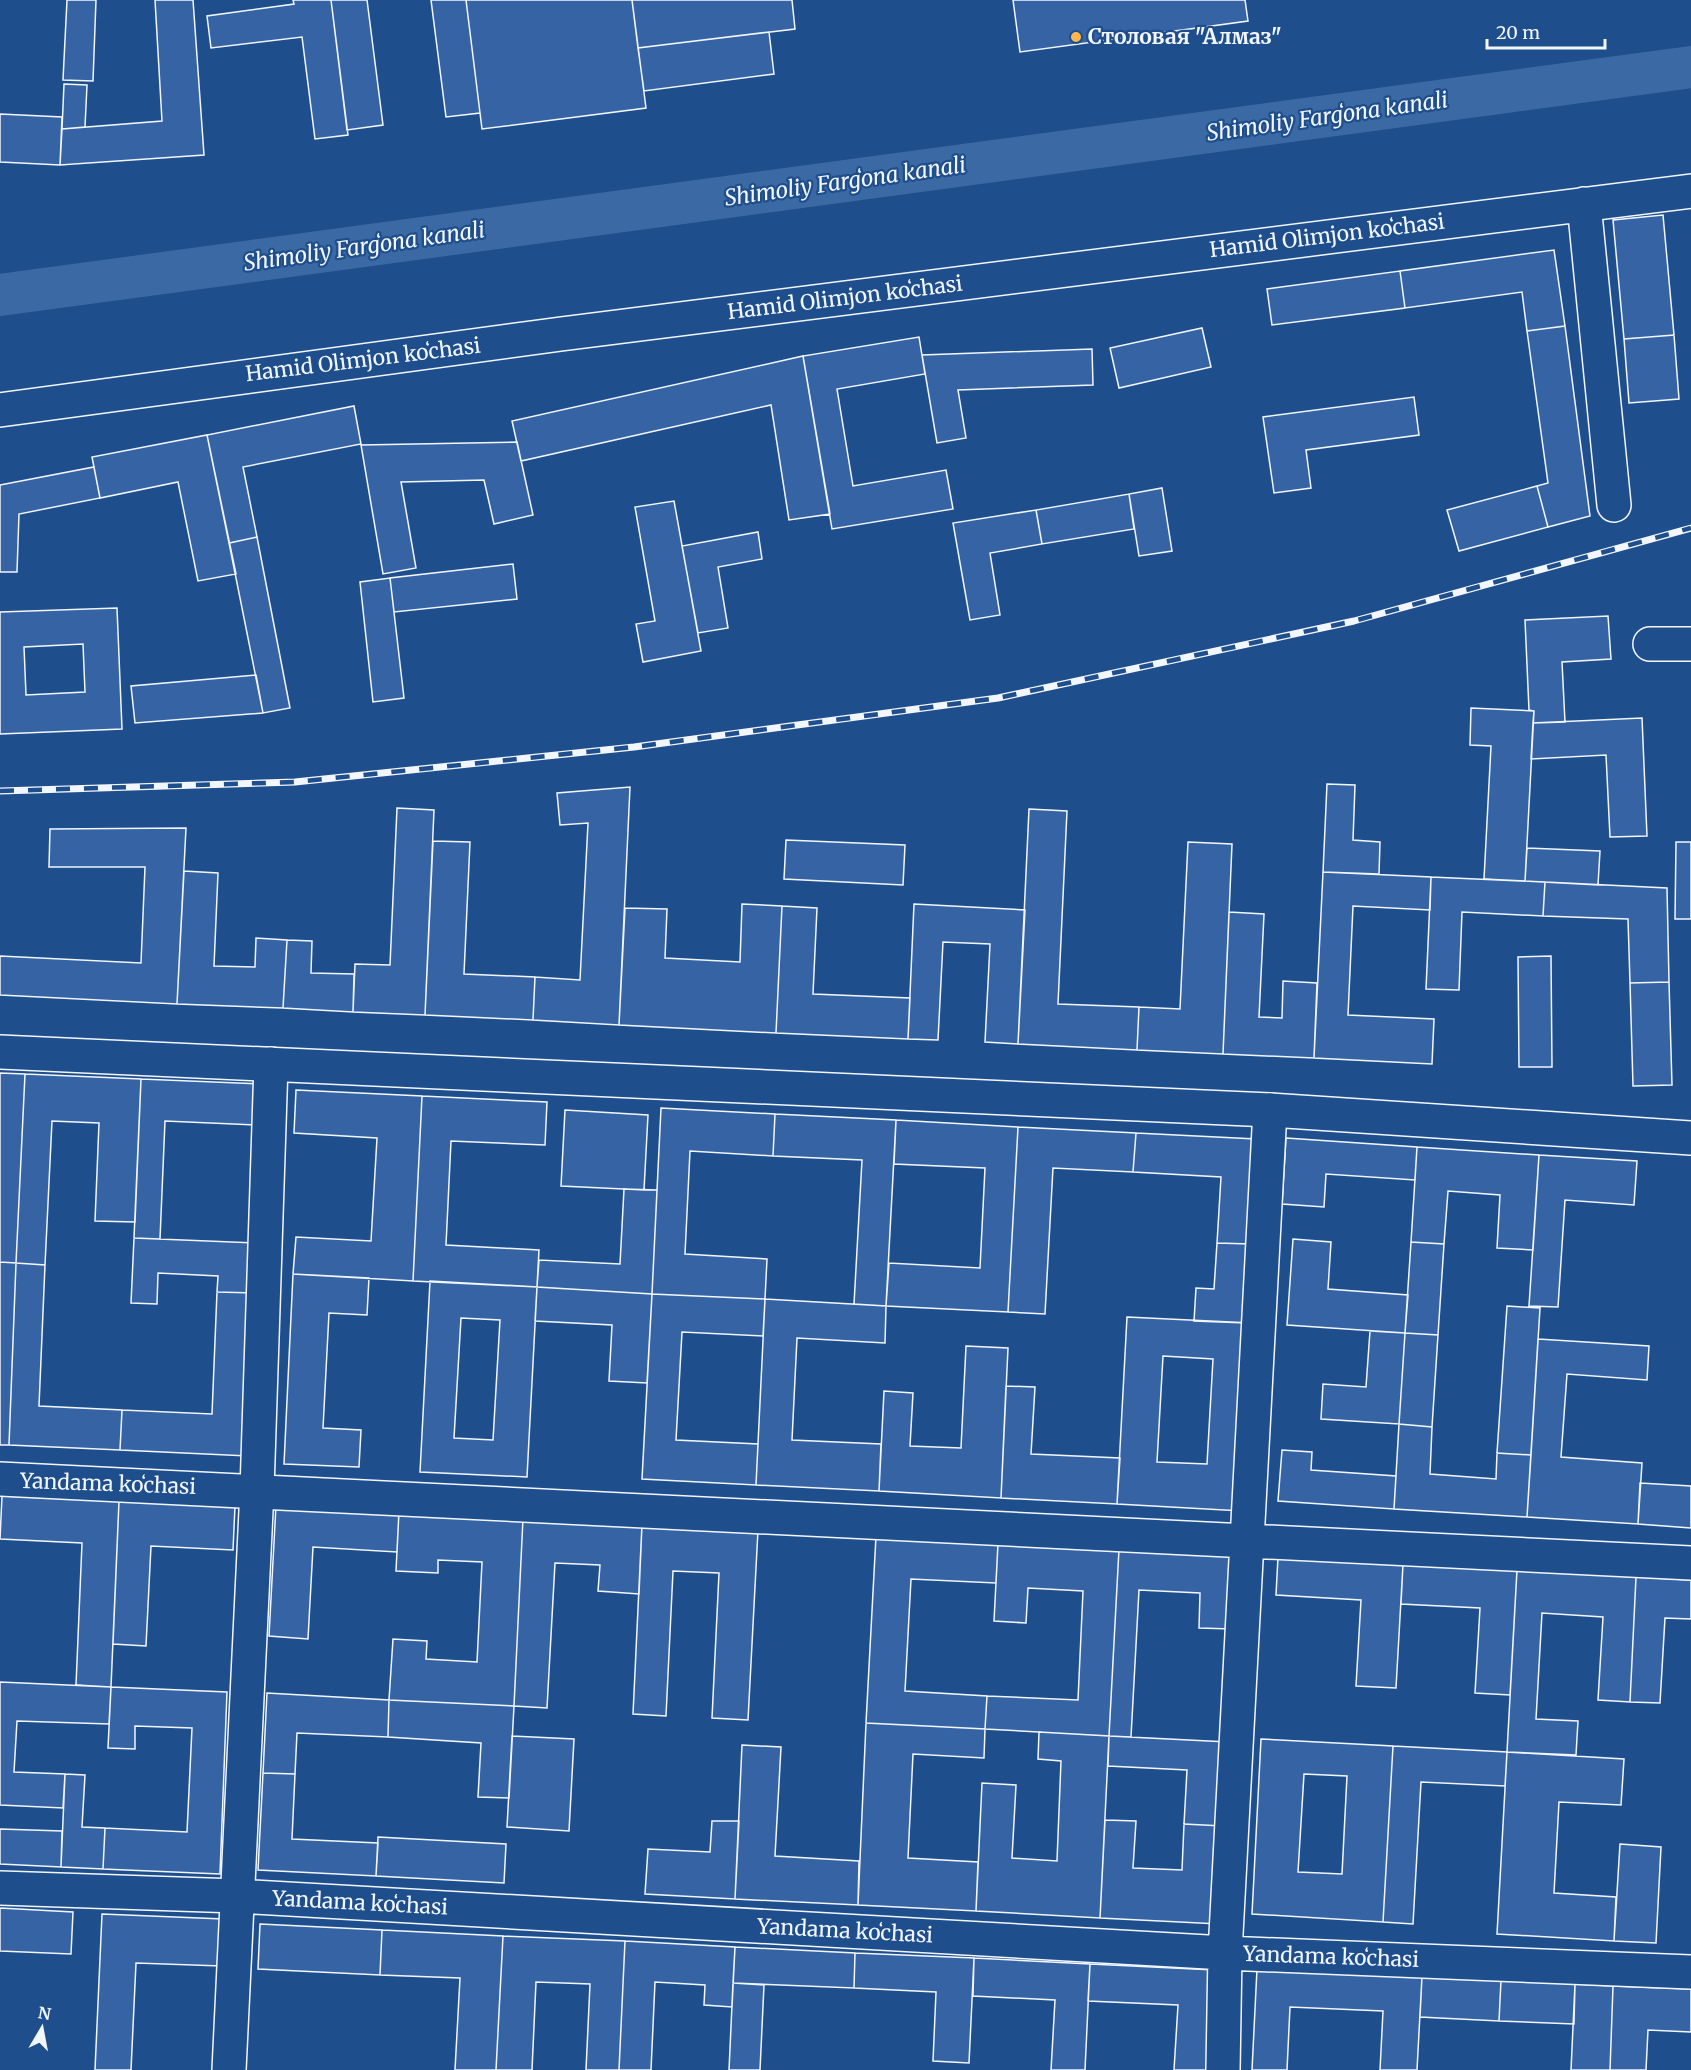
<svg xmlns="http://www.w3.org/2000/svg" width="1691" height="2070" viewBox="0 0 1691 2070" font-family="Merriweather,serif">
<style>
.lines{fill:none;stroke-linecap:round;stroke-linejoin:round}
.canal{stroke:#3b69a3;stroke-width:42}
.building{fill:#3563a3;stroke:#f2f6ff;stroke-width:1.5;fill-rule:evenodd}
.minor-casing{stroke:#f2f6ff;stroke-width:36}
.tertiary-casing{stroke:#f2f6ff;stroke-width:36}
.minor{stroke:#1f4e8c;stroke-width:33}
.tertiary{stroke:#1f4e8c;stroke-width:33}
.rail-casing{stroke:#f2f6ff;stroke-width:7}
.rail{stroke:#1f4e8c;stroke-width:4.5;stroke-dasharray:14;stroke-linecap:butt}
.poi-dot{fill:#ffb74d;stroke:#1f4e8c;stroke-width:2}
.labels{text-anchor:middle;stroke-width:4.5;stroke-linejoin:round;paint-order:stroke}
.poi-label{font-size:21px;font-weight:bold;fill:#f2f6ff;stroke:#1f4e8c;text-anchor:start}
.street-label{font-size:21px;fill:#f2f6ff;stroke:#1f4e8c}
.water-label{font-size:22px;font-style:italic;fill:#f2f6ff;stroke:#1f4e8c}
</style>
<rect width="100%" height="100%" fill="#1f4e8c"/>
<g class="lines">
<path class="canal" d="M0,295l1691,-228"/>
</g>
<path class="building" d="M67,0h29l-3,81 -30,-1z
M155,0h38l11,155 -144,10 2,-36 100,-8z
M293,0h38l17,135 -33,4 -13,-102 -91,11 -4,-32 87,-12z
M331,0h36l16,125 -36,5z
M431,0h35l14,113 -34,4z
M466,0h166l14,108 -164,21z
M632,0h160l3,29 -157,19z
M1013,0h232l3,21 -228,31z
M769,32l5,42 -130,17 -6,-43z
M64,84l23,1 -2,42 -23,2z
M0,114l62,3 -2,48 -60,-3z
M1663,215l11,120 -50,4 -11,-119z
M1554,250l11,76 -38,5 -5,-39 -117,16 -5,-37z
M1400,271l5,37 -133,17 -5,-36z
M1565,326l25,190 -42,11 -11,-41 11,-3 -21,-152z
M1202,328l9,39 -92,21 -9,-40z
M1674,335l5,64 -50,4 -5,-64z
M919,337l6,37 -88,15 16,97 93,-16 7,39 -121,20 -29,-173z
M1092,349l1,36 -135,5 8,48 -29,5 -15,-88z
M803,356l27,158 -41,6 -18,-115 -250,56 -9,-40z
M1414,397l5,38 -113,15 5,38 -37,5 -11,-76z
M354,406l7,38 -118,23 14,70 -28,6 -22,-108z
M207,435l29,139 -38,7 -20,-99 -78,16 -8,-41z
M517,442l16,73 -39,9 -10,-44 -83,2 15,86 -33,6 -22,-129z
M94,467l6,31 -81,16 -2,58h-17v-87z
M1537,486l11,41 -89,24 -12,-41z
M1162,488l10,63 -33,5 -10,-62z
M1129,494l5,35 -92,15 -6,-34z
M674,501l27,150 -58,11 -7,-38 19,-3 -20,-114z
M1036,510l6,34 -52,9 10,62 -30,5 -17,-97z
M758,532l4,27 -44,8 10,61 -30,5 -16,-87z
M257,537l33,171 -27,5 -34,-170z
M513,564l4,35 -123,13 -4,-34z
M390,578l14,120 -31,4 -13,-120z
M117,608l5,121 -122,5v-122zM83,644l2,48 -59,3 -2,-48z
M1608,616l3,43 -49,3 3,60 -32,1 1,-12 -5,-1 -4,-90z
M256,675l7,38 -128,10 -4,-37z
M1471,708l63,3 -9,170 -41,-2 7,-133 -21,-1z
M1642,718l5,118 -37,1 -4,-82 -75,4 2,-36z
M1327,784l28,1 -2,55 27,2 -1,32 -56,-2z
M630,787l-11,238 -86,-5 2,-43 45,3 8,-157 -28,2 -3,-32z
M397,808l37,2 -9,205 -72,-3 2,-48 35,1z
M1029,809l38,2 -9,193 81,3 -2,43 -119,-6z
M186,828l-9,176 -177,-9v-39l141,7 4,-96h-96l1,-38z
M786,840l119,5 -2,40 -119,-6z
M433,841l37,1 -6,132 71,3 -2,43 -108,-5z
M1188,842l44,2 -9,210 -86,-4 2,-43 41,2z
M1676,842h15v77h-16z
M1527,848l73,3 -2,34 -73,-4z
M184,871l34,2 -4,93 41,1 1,-29 31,2 -4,68 -106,-4z
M1323,872l108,5 -1,33 -77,-4 -5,109 86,4 -2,45 -118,-6z
M1431,877l114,5 -2,34 -81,-4 -3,78 -33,-1z
M1545,882l122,6 2,94 -39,1 -2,-64 -85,-3z
M742,904l40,2 -6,127 -157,-8 6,-117 42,1 -2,49 75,4z
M914,904l111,6 -7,134 -33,-2 5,-98 -47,-2 -5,98 -30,-1z
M782,906l35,2 -4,86 97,4 -2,41 -132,-6z
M1229,912l35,2 -5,103 23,1 1,-37 34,2 -3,75 -91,-4z
M287,940l25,1 -1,32 43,1 -1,38 -70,-4z
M1551,956l1,111h-33l-1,-110z
M1669,982l3,103 -39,1 -3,-103z
M0,1073l25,1 -9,189 -16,-1z
M25,1074l116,5 -6,143 -40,-1 4,-98 -47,-2 -7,144 -29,-2z
M141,1079l119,5 -2,41 -93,-4 -5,118 -26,-1z
M296,1090l126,6 -9,185 -120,-7 3,-37 75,4 6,-103 -83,-5z
M422,1096l125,6 -2,43 -94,-4 -5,104 93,5 -2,37 -124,-6z
M661,1108l114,6 -2,42 -83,-5 -5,103 82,5 -2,40 -113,-5z
M565,1110l83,5 -4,75 -83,-4z
M775,1114l121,6 -10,186 -32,-2 8,-144 -89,-4z
M896,1120l122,7 -10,185 -122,-6 3,-43 91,5 5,-100 -91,-4z
M1018,1127l118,6 -3,39 -80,-4 -8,146 -37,-2z
M1136,1133l120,6 -6,105 -33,-1 4,-66 -88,-5z
M1286,1138l131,9 -2,33 -89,-6 -2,33 -42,-3z
M1417,1147l122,8 -6,95 -36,-2 3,-53 -52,-4 -4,53 -33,-2z
M1539,1155l98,6 -3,44 -69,-5 -7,107 -29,-1z
M624,1189l33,1 -5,104 -115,-7 2,-27 81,4z
M134,1238l123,5 -2,50 -38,-1 1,-16 -60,-3 -1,31 -26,-1z
M1293,1239l38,3 -3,47 80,6 -3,38 -118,-8z
M1411,1242l33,2 -6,91 -33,-2z
M1217,1243l33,1 -4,79 -52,-2 2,-33 18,1z
M0,1262l16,1 -7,182h-9z
M16,1263l29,2 -6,141 83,4 -2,40 -111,-5z
M293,1274l76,4 -2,37 -38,-2 -6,115 38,2 -2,37 -75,-3z
M430,1281l107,6 -10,190 -107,-5zM461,1318l39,2 -7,120 -39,-2z
M537,1287l115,7 -5,89 -38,-2 3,-56 -77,-4z
M217,1292l38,1 -7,163 -128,-6 2,-40 90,4z
M652,1294l113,5 -2,37 -81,-4 -6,108 82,4 -2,41 -114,-6z
M765,1299l121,7 -1,37 -88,-5 -5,102 89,4 -2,47 -123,-6z
M1507,1306l33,2 -9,147 -34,-2z
M1127,1317l124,6 -9,188 -125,-7zM1163,1356l50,3 -6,105 -50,-2z
M1370,1331l35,2 -6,91 -78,-5 2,-35 43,3z
M1405,1333l33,2 -6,92 -33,-3z
M1538,1339l111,7 -2,34 -80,-6 -6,83 81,6 -4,61 -111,-7z
M966,1346l42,2 -7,150 -122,-7 5,-100 29,2 -3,53 51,2z
M1006,1386l29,1 -4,67 89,4 -3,46 -116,-6z
M1399,1424l33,3 -2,47 66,5 1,-26 34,2 -4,62 -133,-8z
M1282,1450l30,2 -1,18 85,6 -2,33 -116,-8z
M1640,1483l51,3v42l-53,-4z
M2,1496l117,5 -8,186 -35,-2 6,-142 -82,-4z
M119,1501l116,5 -2,44 -82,-4 -5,100 -33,-2z
M276,1505l123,6 -2,41 -84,-5 -5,92 -39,-3z
M399,1511l124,7 -9,188 -125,-6 4,-61 34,2 -1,18 51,3 5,-100 -44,-2v13l-42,-2z
M523,1518l119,6 -3,70 -41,-3 2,-26 -45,-2 -8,145 -33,-2z
M642,1524l116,6 -10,190 -36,-2 7,-145 -46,-2 -7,145 -33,-2z
M876,1536l122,7 -2,40 -85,-4 -6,112 82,5 -2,33 -119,-6z
M998,1543l121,6 -10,187 -124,-7 2,-33 91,4 5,-109 -55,-3 -2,35 -32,-2z
M1119,1549l117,6 -4,74 -33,-1 1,-35 -61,-3 -8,147 -22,-1z
M1278,1557l125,7 -7,124 -40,-2 5,-86 -85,-5z
M1403,1564l114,6 -7,125 -35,-2 5,-85 -79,-4z
M1517,1570l119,7 -6,125 -32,-2 5,-83 -61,-4 -6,106 42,2 -2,34 -69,-3z
M1636,1577l55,3v39l-26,-1 -5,85 -30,-1z
M0,1682l111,5 -2,37 -92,-3 -3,51 51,2 -2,34 -63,-3z
M111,1687l116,5 -7,182 -117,-5 2,-41 82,4 5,-104 -57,-2v23l-27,-1z
M267,1693l122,7 -1,37 -91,-4 -2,41 -32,-1z
M389,1700l125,6 -5,92 -31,-1 3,-54 -93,-6z
M866,1723l119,6 -1,29 -71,-4 -5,104 70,4 -2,49 -118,-6z
M1039,1732l70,4 -9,182 -124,-7 6,-128 34,2 -4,73 45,3 4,-100 -23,-2z
M512,1736l62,3 -5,92 -62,-4z
M1109,1736l119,6 -5,84 -39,-2 3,-54 -79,-4z
M1261,1739l132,7 -10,176 -131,-8zM1304,1774l43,2 -5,98 -44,-2z
M742,1745l39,2 -6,109 84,5 -1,44 -123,-6z
M1393,1746l114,6 -2,34 -84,-4 -8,142 -30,-2z
M1507,1752l117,7 -3,46 -62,-3 -5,91 62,4 -2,44 -117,-7z
M263,1773l32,1 -3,65 86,4 -2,33 -118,-6z
M65,1774l20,1 -3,52 23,1 -2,41 -42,-2z
M1105,1820l31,1 -3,47 49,2 2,-46 39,2 -4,98 -119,-6z
M712,1821h27l-4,78 -90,-5 3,-45 62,3z
M0,1829l62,2 -1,36 -61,-3z
M378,1837l128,7 -2,39 -128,-7z
M1620,1844l41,3 -5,96 -42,-2z
M0,1908l73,4 -2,42 -71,-3z
M102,1914l121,5 -2,47 -85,-3 -5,107h-36z
M260,1924l122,6 -2,45 -122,-6z
M382,1930l121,6 -7,134h-41l5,-92 -80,-3z
M503,1936l122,5 -6,129h-33l4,-86 -54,-2 -4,88h-36z
M625,1941l110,6 -3,60 -28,-2 1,-20 -50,-3 -4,88h-32z
M735,1947l120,6 -1,35 -121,-5z
M855,1953l119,5 -5,105 -36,-2 3,-69 -82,-4z
M974,1958l116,6 -5,106h-34l4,-70 -82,-4z
M1090,1964l125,6 -4,100h-37l4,-65 -90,-4z
M1257,1969l165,7 -5,94h-37l3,-59 -93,-4 -3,63h-35z
M1422,1976l79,4 -2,41 -79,-4z
M1501,1980l74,4 -1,40 -75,-3z
M733,1983l31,2 -4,85h-31z
M1575,1984l38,2 -3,84h-39z
M1613,1986l78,3v43l-43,-2 -2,40h-36z"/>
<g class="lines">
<defs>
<path id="minor" d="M1584,204l30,301
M0,410l561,-76 1130,-143
M1650,644h41
M0,1479l1691,84
M0,1888l237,8 988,57 466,19
M229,2070l28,-580 14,-426
M1223,2070l2,-117 45,-843"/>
<path id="tertiary" d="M0,1052l1270,58 421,28"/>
</defs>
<use href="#minor" class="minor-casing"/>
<use href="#tertiary" class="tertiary-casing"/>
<use href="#minor" class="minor"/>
<use href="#tertiary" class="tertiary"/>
<defs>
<path id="rail" d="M0,791l295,-9 339,-35 364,-49 356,-77 337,-93"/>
</defs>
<use href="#rail" class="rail-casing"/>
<use href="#rail" class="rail"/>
</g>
<circle class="poi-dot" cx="1076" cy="37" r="6"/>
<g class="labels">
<g class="poi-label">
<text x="1088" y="44">Столовая "Алмаз"</text>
</g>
<g class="street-label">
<text transform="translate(1327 236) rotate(-7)" y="7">Hamid Olimjon koʻchasi</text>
<text transform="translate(845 298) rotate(-7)" y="7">Hamid Olimjon koʻchasi</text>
<text transform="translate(363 360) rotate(-7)" y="7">Hamid Olimjon koʻchasi</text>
<text transform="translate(108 1484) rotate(2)" y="7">Yandama koʻchasi</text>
<text transform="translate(360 1903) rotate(3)" y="7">Yandama koʻchasi</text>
<text transform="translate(845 1931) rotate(3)" y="7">Yandama koʻchasi</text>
<text transform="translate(1331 1957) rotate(2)" y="7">Yandama koʻchasi</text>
</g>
<g class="water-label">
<text transform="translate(1327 116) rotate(-8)" y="8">Shimoliy Fargʻona kanali</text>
<text transform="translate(845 181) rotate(-8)" y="8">Shimoliy Fargʻona kanali</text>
<text transform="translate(364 246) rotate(-8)" y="8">Shimoliy Fargʻona kanali</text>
</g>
</g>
<g transform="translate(42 2028) rotate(10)" stroke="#1f4e8c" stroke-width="4.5" paint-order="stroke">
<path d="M0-4.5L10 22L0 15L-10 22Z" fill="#f2f6ff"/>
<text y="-9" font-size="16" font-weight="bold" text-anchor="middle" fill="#f2f6ff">N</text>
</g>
<path d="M1487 39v9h118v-9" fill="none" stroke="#f2f6ff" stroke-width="3"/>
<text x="1496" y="39" font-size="18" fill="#f2f6ff" stroke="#1f4e8c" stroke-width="4.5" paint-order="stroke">20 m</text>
</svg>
